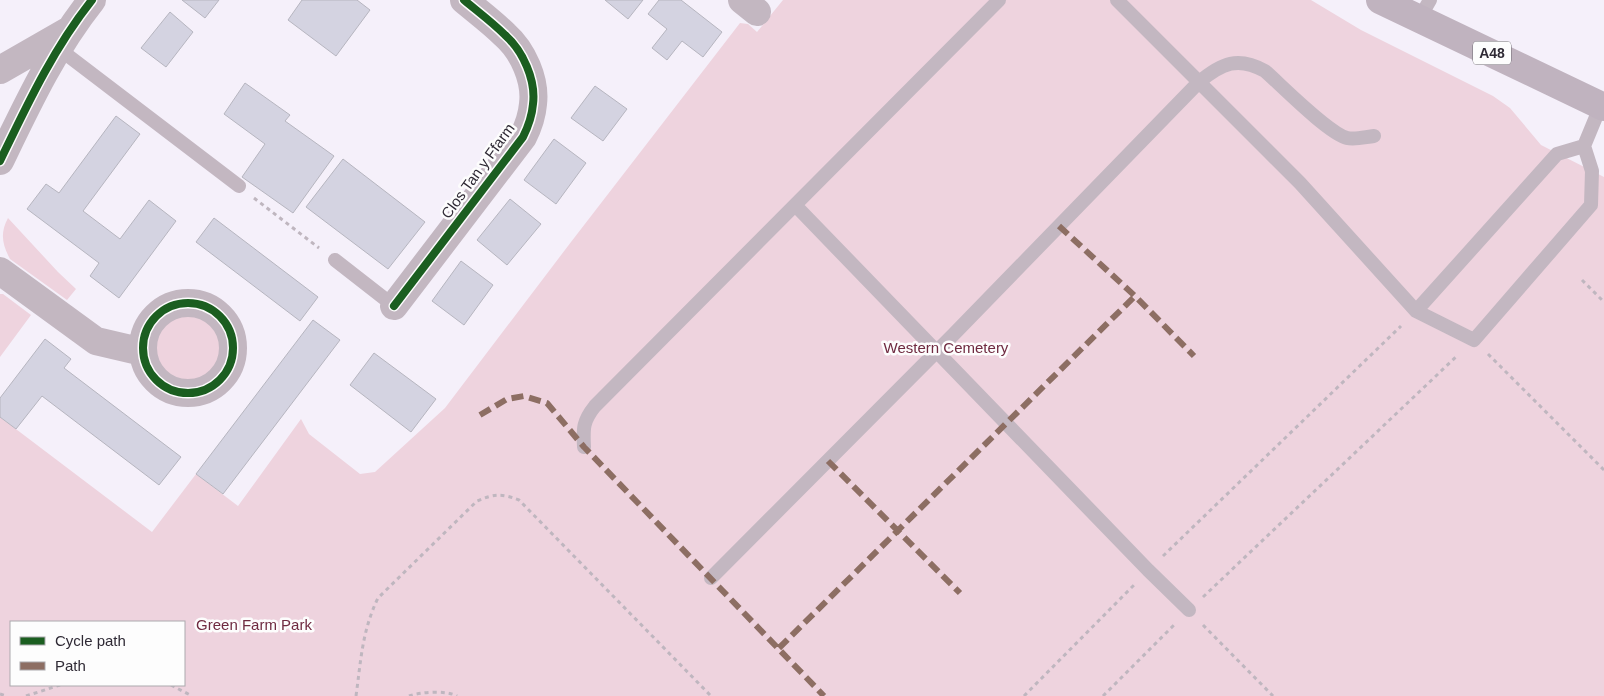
<svg xmlns="http://www.w3.org/2000/svg" width="1604" height="696" viewBox="0 0 1604 696" font-family="Arial,sans-serif">
<style>
.green{fill:#eed3de;fill-rule:evenodd}
.building{fill:#d4d3e1;stroke:#b6b5bf}
.lines{fill:none;stroke-linecap:round;stroke-linejoin:round}
.path{stroke:#bfb6bf;stroke-width:3;stroke-dasharray:4 4;stroke-linecap:butt}
.lane{stroke:#c3b7c1;stroke-width:14}
.street{stroke:#c3b7c1;stroke-width:28}
.highway{stroke:#c0b3bf;stroke-width:28}
.quiet{stroke:#8d6e63;stroke-width:6;stroke-dasharray:12 6;stroke-linecap:butt}
.cycleway-casing{stroke:#fdfdfd;stroke-width:11}
.cycleway{stroke:#1b5e20;stroke-width:8}
.labels{text-anchor:middle;stroke-width:5;stroke-linejoin:round;paint-order:stroke}
.shield{fill:#fdfdfd;stroke:#6d6971;stroke-width:1}
.shield-label{font-size:14px;font-weight:bold;fill:#2f2a35}
.street-label{font-size:15px;fill:#2f2a35;stroke:#fdfdfd}
.park-label{font-size:15px;fill:#6f2a40;stroke:#fdfdfd}
</style>
<rect width="100%" height="100%" fill="#f5f0fa"/>
<path class="green" d="M783,0h528l50,30 132,66 17,12 31,37 63,32v519h-1604v-279l152,115 44,-58 42,32 63,-87 8,15 51,40 15,-2 70,-64 126,-166 169,-219 8,1 9,8zM11,622h173v63h-173z
M8,218l50,54 18,17 -9,11 -57,-41c-8,-15 -10,-26 -2,-41z
M0,294h3l28,21 -31,42z
M154 348a33 33 0 1 1 66 0a33 33 0 1 1-66 0Z"/>
<path class="building" d="M182,0h37l-14,18z
M302,0h55l13,10 -34,46 -48,-36z
M605,0h38l-15,19z
M659,0h22l41,32 -19,25 -21,-16 -15,19 -15,-12 15,-19 -19,-15z
M170,12l23,20 -27,35 -25,-19z
M245,83l45,32 -5,6 49,35 -41,57 -51,-36 23,-33 -41,-30z
M595,86l32,23 -24,32 -32,-23z
M116,116l24,18 -57,77 37,28 29,-39 27,21 -57,77 -29,-22 9,-13 -72,-54 19,-25 13,9z
M554,139l32,24 -30,41 -32,-24z
M343,159l82,63 -37,47 -82,-62z
M510,199l31,25 -34,41 -30,-25z
M214,218l104,79 -18,24 -104,-79z
M461,261l32,24 -29,40 -32,-24z
M313,320l27,20 -117,154 -27,-20z
M45,339l26,20 -7,9 117,89 -22,28 -117,-89 -26,33 -16,-12v-19z
M374,353l62,46 -25,33 -61,-47z"/>
<g class="lines">
<path class="path" d="M254,198l65,50
M1582,280l22,22
M1488,354l116,116
M1163,556l238,-230
M1203,597l255,-242
M1203,625l70,71
M171,685l21,11
M0,694l6,2
M26,696l34,-11
M356,696c5,-36 6,-65 22,-98l99,-97c17,-7 24,-8 42,-1l192,196
M409,696c11,-4 38,-6 48,0
M1024,696l110,-111
M1103,696l72,-72"/>
<path class="lane" d="M1117,0l183,183 116,128 58,29 117,-135 1,-34 -8,-25
M1419,19l11,-19
M58,48l181,138
M795,205l353,365 41,40
M335,260l59,46
M1416,311l141,-157 27,-8 17,-41
M584,447c-1,-19 -1,-26 11,-41l404,-406
M711,578l242,-243 246,-253c23,-19 39,-26 66,-11 17,15 63,62 82,67 8,2 18,-1 27,-2"/>
<path class="street" d="M742,0l15,12
M0,70l68,-39
M0,161c27,-56 53,-112 92,-161
M0,271l96,70 47,11
M143 348a45 45 0 1 1 90 0a45 45 0 1 1-90 0Z
M394,306l129,-169c5,-10 9,-21 10,-33 3,-24 -10,-53 -28,-69 -13,-13 -28,-24 -41,-35"/>
<path class="highway" d="M1380,0l224,107"/>
<path class="quiet" d="M1059,226l76,70 59,60
M480,415l27,-16 17,-3 23,7 37,44 240,249
M828,461l132,132
M779,648l356,-352"/>
<defs>
<path id="cycleway" d="M0,161c27,-56 53,-112 92,-161
M143 348a45 45 0 1 1 90 0a45 45 0 1 1-90 0Z
M394,306l129,-169c5,-10 9,-21 10,-33 3,-24 -10,-53 -28,-69 -13,-13 -28,-24 -41,-35"/>
</defs>
<use href="#cycleway" class="cycleway-casing"/>
<use href="#cycleway" class="cycleway"/>
</g>
<g class="labels">
<rect class="shield" x="1473" y="41.5" width="38" height="23" rx="4"/>
<g class="shield-label">
<text x="1492" y="58">A48</text>
</g>
<g class="street-label">
<text transform="translate(478 171) rotate(-54)" y="5">Clos Tan y Ffarm</text>
</g>
<g class="park-label">
<text x="946" y="353">Western Cemetery</text>
<text x="254" y="630">Green Farm Park</text>
</g>
</g>
<rect x="10" y="621" width="175" height="65" fill="#fdfdfd" stroke="#aba9ad"/>
<rect x="20" y="637" width="25" height="8" fill="#1b5e20" stroke="#aba9ad"/>
<text x="55" y="646" font-size="15" fill="#2f2a35">Cycle path</text>
<rect x="20" y="662" width="25" height="8" fill="#8d6e63" stroke="#aba9ad"/>
<text x="55" y="671" font-size="15" fill="#2f2a35">Path</text>
</svg>
